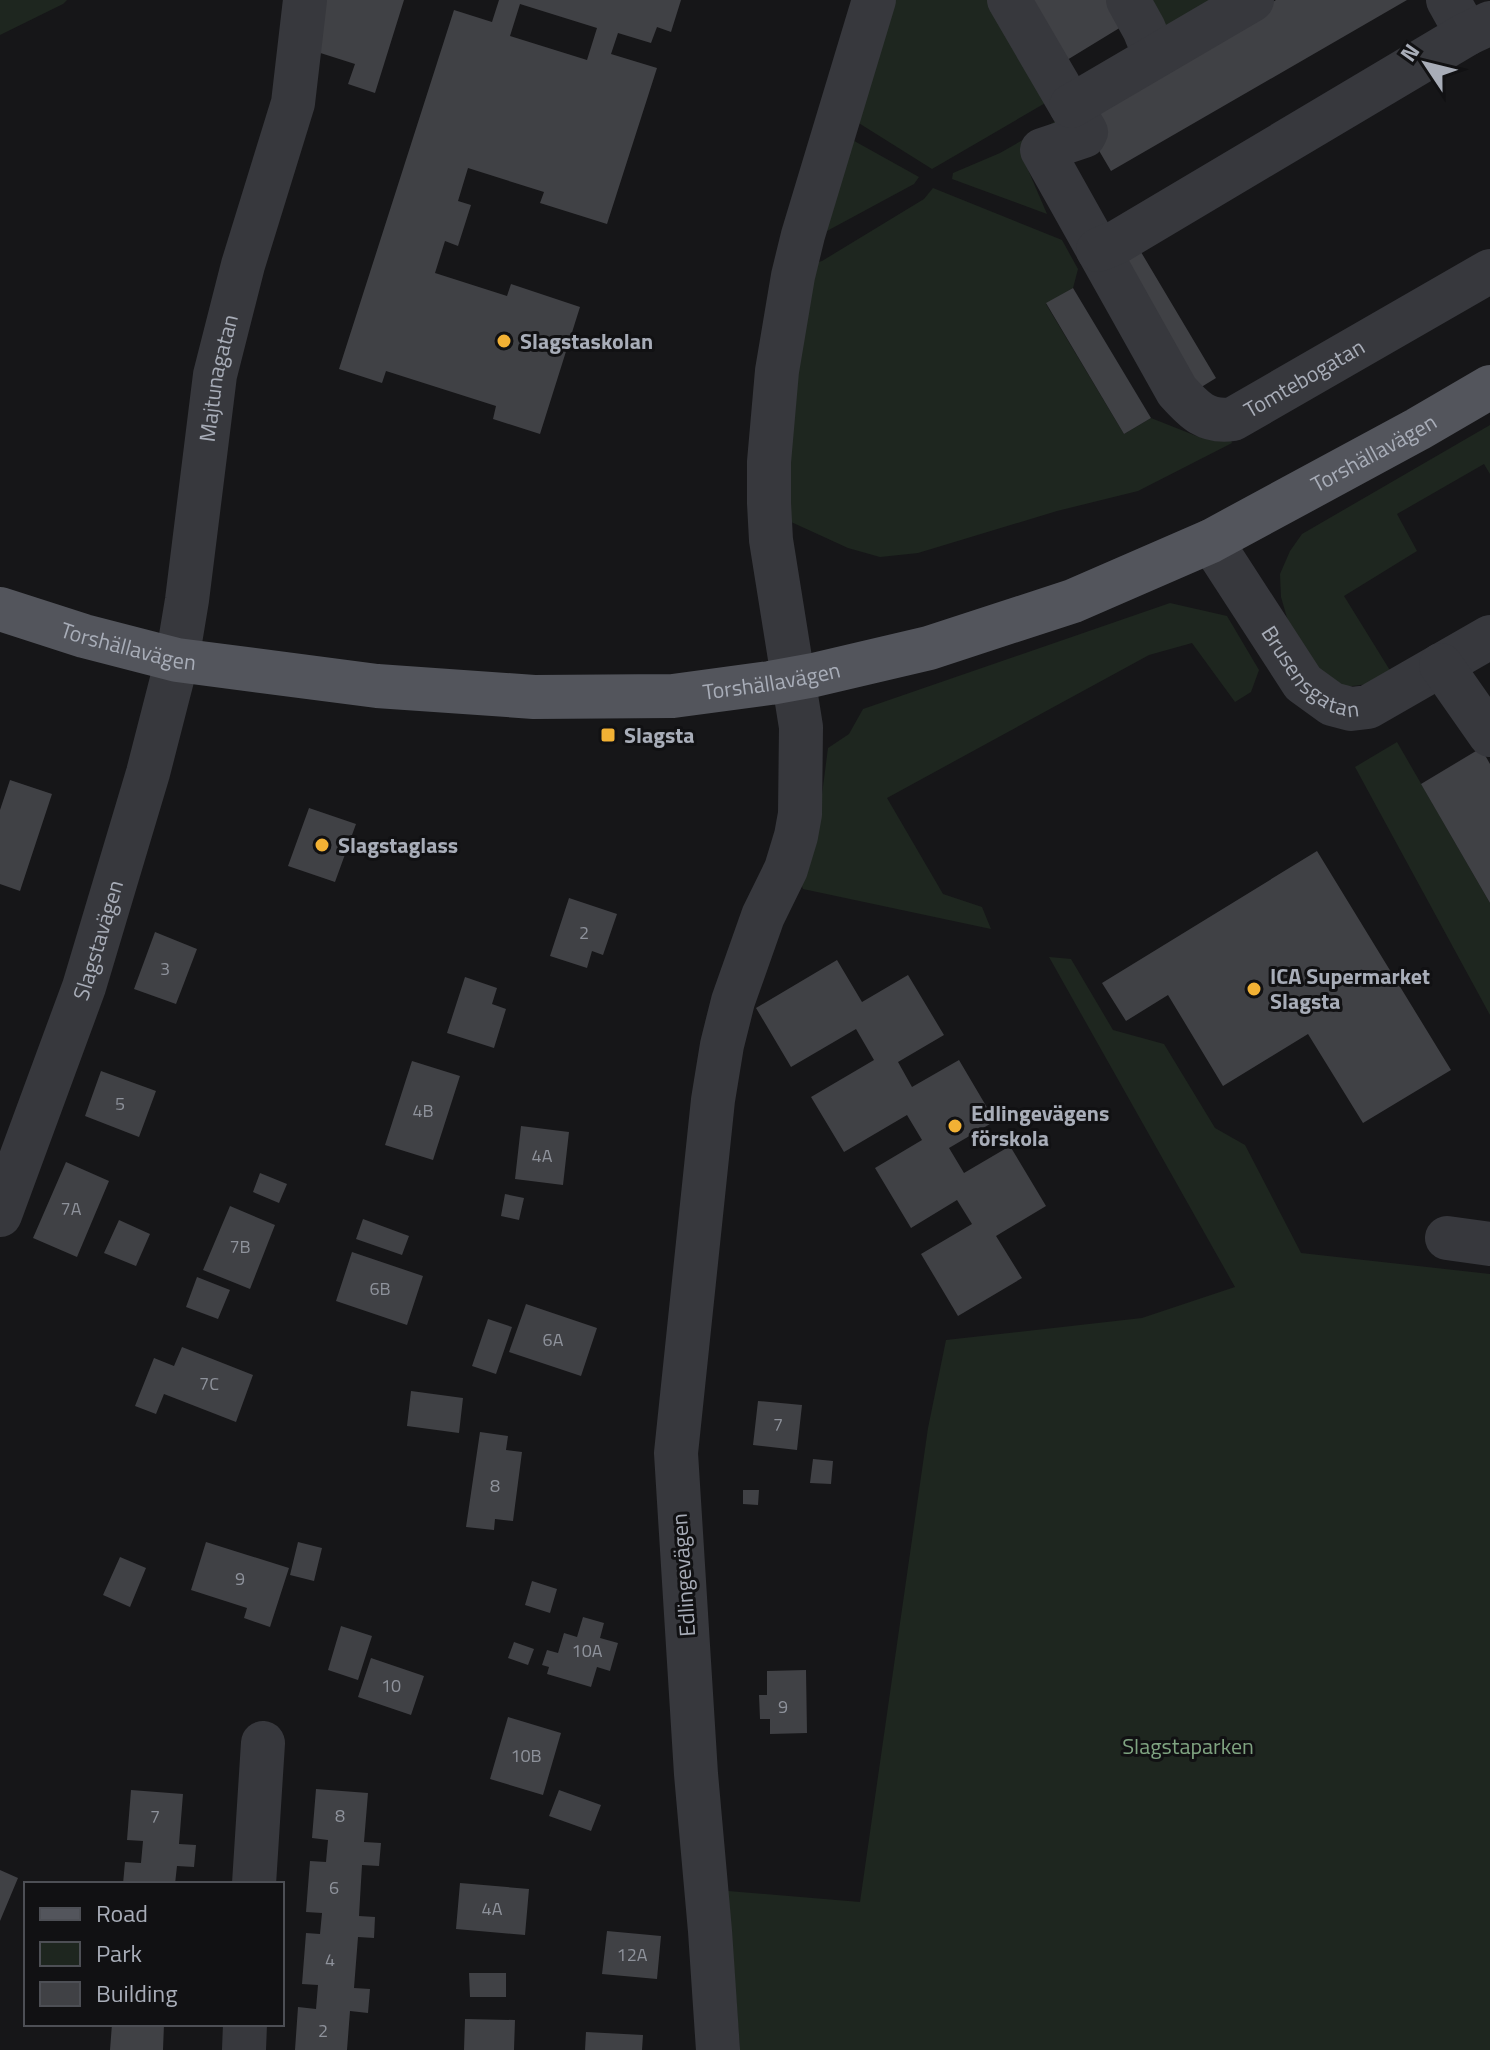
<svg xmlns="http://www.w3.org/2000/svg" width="1490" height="2050" viewBox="0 0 1490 2050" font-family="'Titillium Web',sans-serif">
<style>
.green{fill:#1e261f}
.building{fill:#404145;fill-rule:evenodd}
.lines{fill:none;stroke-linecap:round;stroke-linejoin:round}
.minor{stroke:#37383d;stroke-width:44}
.major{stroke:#53555c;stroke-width:44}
.poi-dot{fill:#f2b134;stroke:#111113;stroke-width:3}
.labels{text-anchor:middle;stroke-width:6;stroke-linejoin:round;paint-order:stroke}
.number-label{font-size:18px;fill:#8e929b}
.poi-label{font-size:22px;font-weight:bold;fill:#a8adb8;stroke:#111113;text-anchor:start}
.street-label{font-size:22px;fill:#a8adb8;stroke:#111113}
.park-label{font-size:22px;fill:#7fa381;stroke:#111113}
</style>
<rect width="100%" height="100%" fill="#161618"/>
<path class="green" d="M0,0h67l-4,4 -63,31z
M871,0h117l59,102 -115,67 -94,-59z
M1124,0h97l-71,42z
M1063,117l-40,41 24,56 -95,-35 1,-6 47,-20z
M831,128l88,49 -5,7 -100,54z
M933,188l129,52 16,29 -5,19 -27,16 78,130 27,-16 48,19 30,-3 3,9 -94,48 -81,20 -139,42 -38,4 -32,-9 -59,-27 -15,-41 32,-214 16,-5 102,-62z
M1490,425v49l-6,-10 -87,50 20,37 -73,45 47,76 -23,12 -23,3 -28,-16 -27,-43 -9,-31 -1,-23 10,-23 12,-17z
M1170,603l57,13 32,54 -8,22 -16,10 -43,-59 -43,12 -262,143 56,96 39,13 9,22 -188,-40 -5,-14 18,-34 12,-93 21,-14 14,-25z
M1397,742l93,161v112l-135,-248z
M1049,957l22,2 42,71 51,14 51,84 30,17 56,108 189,21v776h-750l-12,-159 132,11 68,-474 18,-88 196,-22 93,-31z"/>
<path class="building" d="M315,0h89l-29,93 -27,-9 7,-20 -44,-14z
M499,0h182l-10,32 -14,-5 -6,16 -33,-10 -7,21 46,14 -50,156 -67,-21 4,-11 -76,-24 -10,33 13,4 -13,41 -13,-5 -10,32 72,23 4,-12 69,23 -40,127 -47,-15 3,-13 -110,-35 -4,12 -43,-14 115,-359 38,12zM520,4l77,24 -10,32 -77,-24z
M1031,0h80l15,24 -59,36z
M1276,0h131l-296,171 -33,-56z
M1138,247l78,131 -26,16 -78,-131z
M1073,288l78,130 -27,16 -78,-131z
M1481,748l9,16v139l-69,-119z
M10,780l42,14 -32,97 -20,-7v-74z
M309,808l47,16 -21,58 -47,-16z
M1317,851l134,219 -88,53 -55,-89 -85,52 -55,-91 -42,26 -24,-38z
M569,898l48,16 -14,41 -11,-4 -5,17 -37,-12z
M155,932l42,17 -21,55 -42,-15z
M837,960l25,42 46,-27 36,60 -46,27 14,25 47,-27 36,61 -46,27 15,25 46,-27 36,60 -50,30 26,42 -64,38 -37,-62 51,-30 -15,-24 -46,28 -36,-60 47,-28 -15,-25 -63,37 -33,-55 63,-37 -18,-31 -65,38 -35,-59z
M465,977l32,11 -5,16 14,5 -12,39 -47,-15z
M412,1061l48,15 -27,84 -48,-15z
M101,1071l55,20 -17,46 -54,-21z
M521,1126l48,6 -6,53 -48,-6z
M66,1162l43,19 -32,76 -44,-19z
M260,1173l27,11 -8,19 -26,-11z
M505,1194l19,4 -5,22 -18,-4z
M230,1206l45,19 -25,64 -47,-19z
M363,1219l46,17 -7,19 -46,-16z
M119,1220l31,14 -14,32 -32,-13z
M352,1252l71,24 -16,49 -71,-24z
M197,1277l33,13 -12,29 -32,-12z
M526,1304l71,24 -16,48 -72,-24z
M488,1319l24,8 -16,47 -24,-8z
M182,1347l71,28 -17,47 -72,-28 -8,20 -21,-8 19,-48 20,8z
M411,1391l52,7 -4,35 -52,-7z
M758,1401l44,4 -5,45 -44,-5z
M480,1432l28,4 -2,14 16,2 -9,69 -18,-2 -1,11 -28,-3z
M813,1459l20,2 -2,23 -21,-1z
M743,1490h16l-1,15 -15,-1z
M206,1542l83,26 -19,59 -26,-9 3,-10 -56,-18z
M298,1542l24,6 -8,33 -24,-6z
M120,1557l26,11 -16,39 -27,-12z
M532,1581l25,8 -7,24 -25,-8z
M583,1617l21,6 -4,15 18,5 -8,28 -13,-4 -6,20 -44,-13 2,-7 -7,-2 5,-15 11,3 6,-20 13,4z
M341,1626l31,10 -14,44 -30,-10z
M514,1642l20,7 -6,16 -20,-7z
M371,1658l53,18 -13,39 -53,-18z
M806,1670l1,63 -37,1v-15h-10l-1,-24h8v-24z
M508,1717l53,16 -18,62 -53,-16z
M316,1789l52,4 -4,49 17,1 -2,23 -17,-1 -3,51 16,1 -1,21 -16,-1 -4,51 16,1 -2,24 -18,-2 -3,39h-52l3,-43 18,2 2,-24 -16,-1 4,-51 14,1 2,-21 -16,-1 4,-51 16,1 2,-22 -16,-2z
M131,1790l52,4 -4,50 17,1 -2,22 -17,-1 -2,18h-52l2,-22 16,1 2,-22 -16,-1z
M559,1790l42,15 -10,26 -42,-15z
M0,1870l18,8 -18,43z
M460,1883l69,6 -4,46 -69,-6z
M607,1931l54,5 -4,43 -55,-5z
M469,1973h37v24h-36z
M465,2019l50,1 -1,30h-50z
M112,2024h52l-1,26h-53z
M586,2032l57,3 -1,15h-57z"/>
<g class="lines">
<g class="minor">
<path id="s1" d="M1009,0l77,132 -2,4 -42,14 135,241c17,19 29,32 56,28l257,-148"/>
<path d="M1128,0l16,29 11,27"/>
<path d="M1448,0l19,34"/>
<path d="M1071,106l181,-106"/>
<path d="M1098,250l21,-9 348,-207 23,-11"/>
<path id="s2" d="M1211,541l92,142 29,21 19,5 17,-2 122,-70"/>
<path d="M1441,665l49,70"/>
<path id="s3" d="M0,1215l84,-228 64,-214 29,-113 10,-60 28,-225 28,-110 50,-162 12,-103"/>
<path d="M1447,1238l43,6"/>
<path d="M254,1884l9,-141"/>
<path d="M244,2050l1,-26"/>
<path d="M718,2050l-8,-119 -14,-157 -20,-321 37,-353 9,-55 11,-44 30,-85 23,-47 10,-33 4,-22 1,-87 -30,-187 -2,-37v-41l8,-91 16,-95 10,-41 71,-235"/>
</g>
<path class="major" id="s4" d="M0,609l84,27 93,24 200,26 157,11 139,-1 97,-13 44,-8 115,-27 144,-47 138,-60 207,-112 72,-42"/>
</g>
<g class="poi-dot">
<circle cx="504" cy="341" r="8"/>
<rect x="600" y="727" width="16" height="16" rx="4"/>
<circle cx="322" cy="845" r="8"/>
<circle cx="1254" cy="989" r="8"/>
<circle cx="955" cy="1126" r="8"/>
</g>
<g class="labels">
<g class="number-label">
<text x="584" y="939">2</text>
<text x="165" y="975">3</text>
<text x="120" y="1110">5</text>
<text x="423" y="1117">4B</text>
<text x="542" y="1162">4A</text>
<text x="71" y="1215">7A</text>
<text x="240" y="1253">7B</text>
<text x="380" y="1295">6B</text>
<text x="553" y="1346">6A</text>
<text x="209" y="1390">7C</text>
<text x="778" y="1431">7</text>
<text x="495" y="1492">8</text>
<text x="240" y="1585">9</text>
<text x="587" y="1657">10A</text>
<text x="391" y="1692">10</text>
<text x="783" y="1713">9</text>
<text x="526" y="1762">10B</text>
<text x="340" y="1822">8</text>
<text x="155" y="1823">7</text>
<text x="334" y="1894">6</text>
<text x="492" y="1915">4A</text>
<text x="632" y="1961">12A</text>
<text x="330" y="1966">4</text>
<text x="323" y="2037">2</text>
</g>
<g class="poi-label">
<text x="520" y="349">Slagstaskolan</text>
<text x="624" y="743">Slagsta</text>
<text x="338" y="853">Slagstaglass</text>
<text x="1270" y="984">ICA Supermarket<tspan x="1270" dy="25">Slagsta</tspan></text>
<text x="971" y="1121">Edlingevägens<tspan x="971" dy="25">förskola</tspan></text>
</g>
<g class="street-label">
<text dy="8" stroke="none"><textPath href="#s3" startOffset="868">Majtunagatan</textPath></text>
<text dy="8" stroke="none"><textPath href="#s1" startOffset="626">Tomtebogatan</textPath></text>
<text dy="8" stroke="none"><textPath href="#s4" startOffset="1430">Torshällavägen</textPath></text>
<text dy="8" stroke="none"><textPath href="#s4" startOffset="134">Torshällavägen</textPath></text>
<text dy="8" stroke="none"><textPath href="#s2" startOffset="168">Brusensgatan</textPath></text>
<text dy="8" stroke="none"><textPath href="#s4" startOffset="782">Torshällavägen</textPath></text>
<text dy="8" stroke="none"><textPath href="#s3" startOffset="292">Slagstavägen</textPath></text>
<text transform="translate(683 1575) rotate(-94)" y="8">Edlingevägen</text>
</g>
<g class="park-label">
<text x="1188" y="1754">Slagstaparken</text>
</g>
</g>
<rect x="24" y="1882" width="260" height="144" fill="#111113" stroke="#4d4f55" stroke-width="2"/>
<rect x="40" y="1908" width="40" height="12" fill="#53555c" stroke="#4d4f55" stroke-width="2"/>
<text x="96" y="1922" font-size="24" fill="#a8adb8">Road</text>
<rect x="40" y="1942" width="40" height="24" fill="#1e261f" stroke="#4d4f55" stroke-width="2"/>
<text x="96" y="1962" font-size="24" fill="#a8adb8">Park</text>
<rect x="40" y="1982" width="40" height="24" fill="#404145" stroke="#4d4f55" stroke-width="2"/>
<text x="96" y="2002" font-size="24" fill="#a8adb8">Building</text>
<g transform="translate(1426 64) rotate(305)" stroke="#111113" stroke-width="6" paint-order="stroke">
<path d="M0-6L14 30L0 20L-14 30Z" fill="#a8adb8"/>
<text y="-12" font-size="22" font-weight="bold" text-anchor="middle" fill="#a8adb8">N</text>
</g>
</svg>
